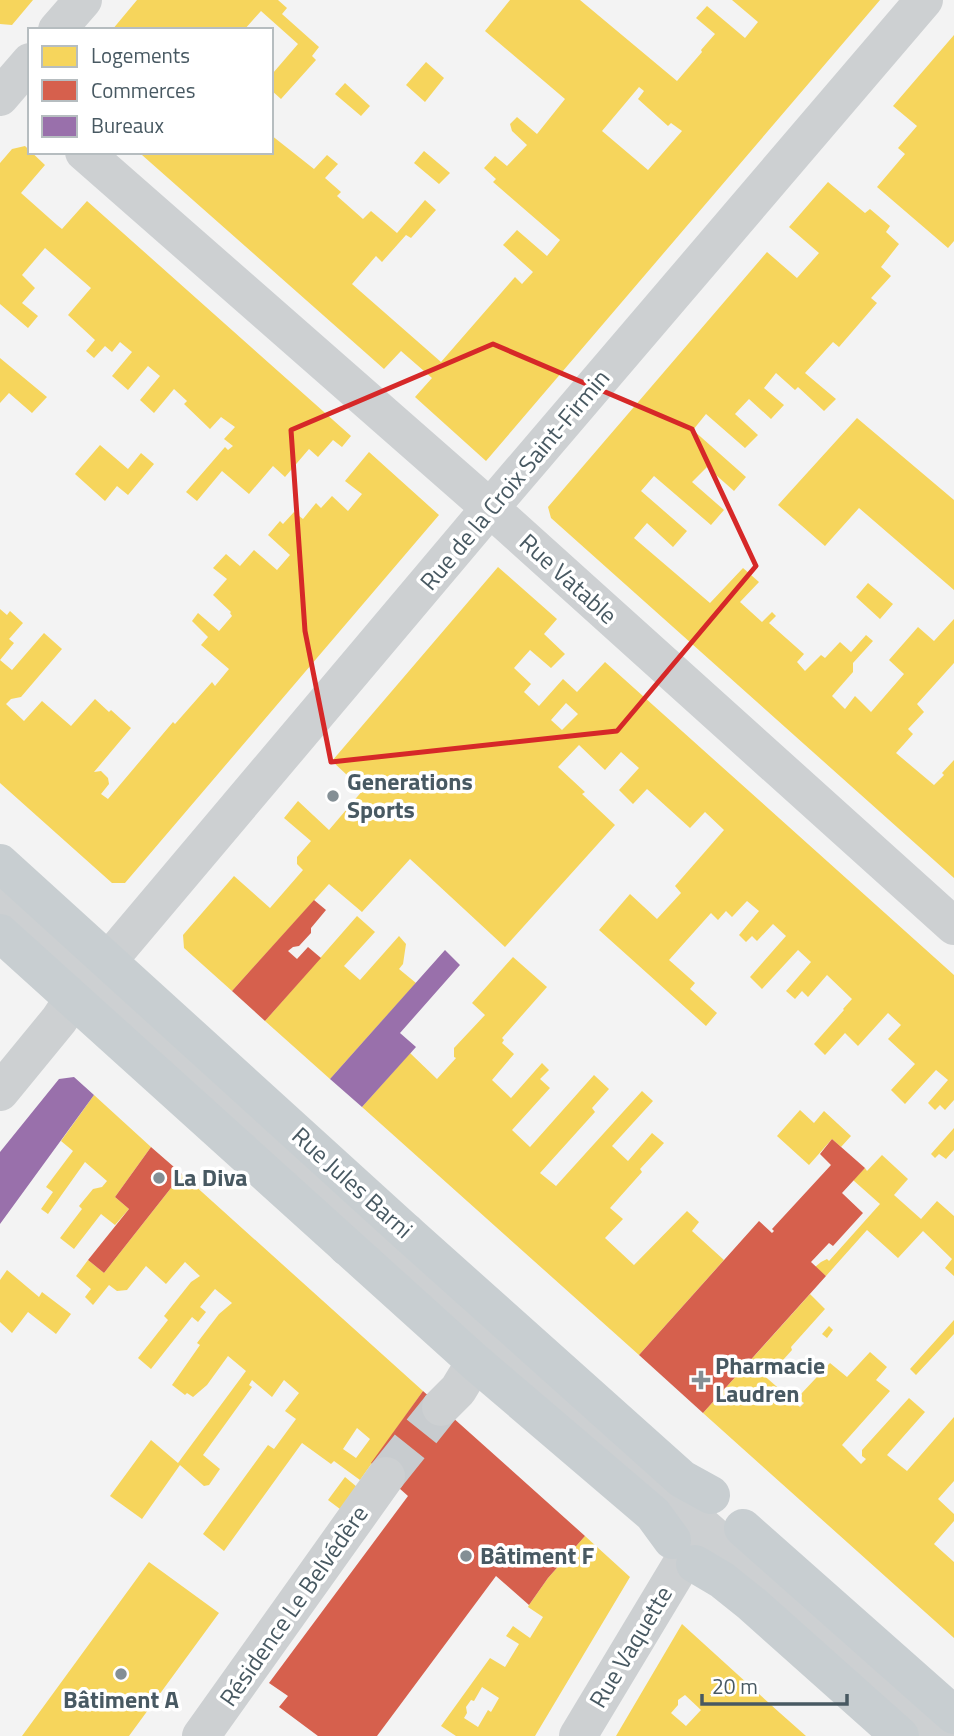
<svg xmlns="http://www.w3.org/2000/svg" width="954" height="1736" viewBox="0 0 954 1736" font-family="'Titillium Web',sans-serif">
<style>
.homes{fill:#f6d55c;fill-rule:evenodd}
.shops{fill:#d6604d}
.offices{fill:#9970ab}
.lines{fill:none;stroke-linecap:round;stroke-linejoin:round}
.minor-tunnel{stroke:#c8cccf;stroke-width:38;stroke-dasharray:38 19;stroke-linecap:butt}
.minor{stroke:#cdd0d2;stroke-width:38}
.major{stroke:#c8ced1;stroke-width:38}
.marked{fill:none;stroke:#d62828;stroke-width:5;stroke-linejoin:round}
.poi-dot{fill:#848f95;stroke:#fff;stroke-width:2.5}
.labels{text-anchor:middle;stroke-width:7;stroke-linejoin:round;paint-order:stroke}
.street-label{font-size:24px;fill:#485962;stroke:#fff}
.poi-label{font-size:24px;font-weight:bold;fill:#485962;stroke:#fff;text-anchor:start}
</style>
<rect width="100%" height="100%" fill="#f3f3f3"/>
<path class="homes" d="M0,0h33l-21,25 -12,-1z
M137,0h141l9,8 -5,6 37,33 -7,9 4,4 -35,39 -10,-9v-18l2,1 25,-29 -37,-33 -17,19h-132z
M510,0h70l97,81 25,-29 -1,-2 14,-16 -19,-16 11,-12 38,32 13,-16 -26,-22h148l-394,461 -71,-64 17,-19 -31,-27 -17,18 -242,-214 3,-3h126v-17l43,34 13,-14 11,9 -13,14 16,14 -4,4 26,23 8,-8 26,22 28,-33 11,10 -25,28 -5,-3 -24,27 -6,-6 -24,28 89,78 74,-85 7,7 11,-12 -30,-27 14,-15 30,26 13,-16 -67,-58 3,-3 -12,-11 11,-12 12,10 20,-21 -15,-14 -2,-7 7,-7 20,17 28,-35 -80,-68zM639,87l5,4 -6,8 30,27 3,-3 11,8 -34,39 -46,-39z
M954,35v206l-6,7 -71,-61 28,-33 -7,-6 19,-22 -24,-20z
M426,62l18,16 -19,24 -19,-17z
M345,83l25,23 -9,10 -26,-22z
M25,146l20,19 -24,28 36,32 5,4 25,-28 264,235 -9,11 -9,-7 -15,17 -9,-8 -24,28 -12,-11 -24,28 -27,-23 -25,30 -11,-9 39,-45 3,3 5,-4 -9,-7 11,-12 -14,-10 -11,12 -26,-25 3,-3 -13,-12 -20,24 -14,-13 20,-24 -12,-10 -20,24 -16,-14 20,-24 -12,-10 -8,10 -7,-6 -11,12 -8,-7 9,-11 -27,-25 23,-27 -46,-40 -23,27 13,13 -13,15 16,13 -10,12 -28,-24v-141l12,-14z
M424,151l26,22 -11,11 -25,-21z
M828,182l37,31 5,-4 20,17 -4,6 13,12 -18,23 10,9 -20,22 6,5 -38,44 -6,-5 -28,31 31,26 -12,12 -26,-24 -3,3 -19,-17 -12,15 20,17 -13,14 -22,-20 -14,15 23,21 -13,13 -39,-34 -13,16 53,47 -12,14 -27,-24 -15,15 32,28 -13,15 -57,-49 -13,15 46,40 -14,16 -26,-24 -13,15 76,65 33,-35 16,14 -19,20 22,20 10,-10 4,4 -7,7 35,31 -7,8 8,9 16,-16 4,3 15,-16 11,10 15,-17 7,6 -20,22v9l-21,24 13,13 10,-13 16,16 33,-38 -15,-14 29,-33 16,14 20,-22v44l-37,41 7,8 -16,17 5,5 -17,19 38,32 10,-10 -2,-2 12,-13v118l-403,-360 -3,-11 219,-255 30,26 22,-25 -30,-26z
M0,358l47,39 -15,16 -23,-20 -9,10z
M857,418l97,82v90l-95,-82 -34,38 -47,-41z
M100,445l28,24 13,-16 13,11 -26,31 -11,-9 -12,15 -30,-27z
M369,452l70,63 -314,368h-13l-112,-100v-174l7,6 3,-4 13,12 -14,16 5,4 -14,17 12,10 32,-37 18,16 -41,48 -10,2 -5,5 18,17 18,-20 29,25 24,-27 14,13 2,-2 20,18 -37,44 7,-1 7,7 1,6 -8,10 7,5 65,-77 2,2 37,-42 3,4 14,-17 -28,-24 7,-8 -16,-16 6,-8 21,18 13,-15 -2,-3 1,-1 -18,-17 14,-16 -14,-11 13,-14 14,12 14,-16 23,20 13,-15 -22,-20 12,-14 3,3 11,-12 9,7 13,-16 5,5 11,-12 16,15 14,-17 -17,-13z
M498,567l59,52 -13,15 21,20 -14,14 -21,-18 -16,18 17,16 -7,8 15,14 24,-27 14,13 28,-30 349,313v125l-9,10 -5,-5 -5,5 -7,-7 20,-23 -12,-10 -31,34 -14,-14 24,-26 -27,-25 13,-14 -13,-12 -30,33 -13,-13 -20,22 -11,-11 30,-34 -1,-1 9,-10 -25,-24 -19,22 -6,-6 -7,8 -9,-8 25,-29 -13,-12 -36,39 -12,-12 36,-41 -13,-12 -16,17 -5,-5 -6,6 -7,-7 20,-24 -12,-10 -15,16 -6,-6 -8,9 -7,-7 -42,47 26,23 -5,6 27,24 -11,13 -107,-96 31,-36 27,25 24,-26 -6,-7 49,-56 -19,-18 -15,16 -43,-39 -14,15 -14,-14 20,-22 -18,-16 -16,18 -26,-25 -21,22 27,25 -3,2 33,31 -110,122 -95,-88 -48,53 -33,-28 -97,107 -48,-43 -1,-13 51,-59 36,32 33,-38 -6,-6v-7l14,-16 -27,-23 14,-17 31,29 34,-40 -31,-29zM566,703l12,11 -16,16 -11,-10z
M868,583l25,21 -13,15 -24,-22z
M357,916l18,16 -31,34 16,14 39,-44 7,8 -3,20 -4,5 17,14 -86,96 -65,-58z
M513,957l34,30 -45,51 2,2 -2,3 12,11 -22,26 19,18 31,-35 7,7 -9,9 10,9 -38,42 18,17 64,-72 15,14 -17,19 3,4 -55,61 16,13 86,-95 11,10 -41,45 16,15 24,-28 12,10 -24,26 2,3 -32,36 13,11 -18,19 29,27 53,-54 12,11 -7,9 32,29 -85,95 -277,-248 48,-54 27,26 19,-21 -2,-1v-9l31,-33 -13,-12z
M94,1095l57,52 -36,50 14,12 -14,16 -14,-11 -27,35 -14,-11 22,-29 -3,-3 14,-17 9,-2 5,-6 -22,-19 -37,52 -7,-5 12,-17 -7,-5 27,-36 -12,-10z
M800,1110l14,13 10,-12 27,25 -10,11 -9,-8 -23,26 -32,-29z
M954,1128v22l-8,9 -7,-5 -4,4 -4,-4z
M882,1155l26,24 -14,16 27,24 16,-18 17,15v60l-9,-8 7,-9 -29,-28 -25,27 -31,-28 -41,46 -11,-9 6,-5 6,-3 2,2 51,-57 -27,-24 12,-12 2,3z
M182,1174l241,217 -63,89 -26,-19 -3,3 -29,-21 -78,108 -21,-17 65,-89 6,4 22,-30 -11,-8 14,-18 -15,-13 -12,17 -20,-17 -3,5 3,2 -49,68 17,14 -11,16 -5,1 -24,-21 -38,54 -32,-23 41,-56 27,23 68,-92 -18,-15 -21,29 -14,12 -6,-4 -2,2 -13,-10 28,-40 -3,-2 22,-29 13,-11 -17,-14 -15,18 6,5 -8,10 -6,-5 -41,52 -13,-11 30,-38 -4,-4 27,-34 9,-6 -15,-14 -19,22 -20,-18 -19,24 -10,1 -8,-6 -16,20 -8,-8 6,-8 -15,-13 12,-16 16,13zM357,1428l13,11 -14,19 -13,-9z
M7,1270l32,27 3,-5 29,22 -15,20 -28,-22 -16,21 -12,-11v-42z
M810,1294l15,15 -34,38 1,3 -18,20 -7,-1 -2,-3 -5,6 40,35 4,-4 -4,-3 2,-5 -1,-1 29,-31 17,14 23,-25 17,15 -11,13 14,11 -48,54 19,19 5,-5 -4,-3v-6l47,-52 16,14 -38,43 20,16 47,-54v64l-16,18 16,15v7l-20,23 20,18v76l-251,-225z
M954,1320v14l-38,41 -6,-6z
M829,1326l4,4 -6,8 -5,-4z
M345,1477l12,10 -17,22 -12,-9z
M585,1536l45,41 -95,159h-79l-15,-10 49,-68 15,9 14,-23 -13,-8 7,-10 17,12 13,-21 -15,-10 1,-2 19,-27zM482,1687l17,11 -8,14 -3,-2 -10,17 -14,-9 3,-5 -1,-6 5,-7 3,1z
M149,1562l70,51 -90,123h-107z
M682,1624l98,89 26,23h-190zM685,1695l16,15 -15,16 -15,-13 7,-8v-5z"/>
<path class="shops" d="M314,900l12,10 -15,18v5l-12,13 -6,1 -5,4 9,8 11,-12 13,11 -56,63 -33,-30z
M832,1139l33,29 -23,25 21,20 -30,33 -4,-3 -18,19 15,14 -123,137 -64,-58 120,-134 13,12 2,-2 -2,-2 59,-64 -11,-11z
M151,1147l31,27 -78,99 -16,-13 41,-51 -14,-12z
M423,1391l162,145 -37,42 -19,27 -33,-29 -119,160h-59l-39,-29 9,-11 -19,-13 139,-187 -37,-33z"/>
<path class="offices" d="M445,950l15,15 -60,68 16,14 -54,60 -32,-28z
M74,1077l20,18 -94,129v-72l59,-73z"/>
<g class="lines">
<path class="minor-tunnel" d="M386,1476l55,-69"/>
<path class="minor" d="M57,30l26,-30
M0,97l30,-35
M84,152l406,356 464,418
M0,900l361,326 45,6
M108,961l382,-453 434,-508
M0,1092l59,-72 14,-21
M347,1247l51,10 542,479
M441,1407l17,-17 17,-28
M201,1736l185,-260
M578,1736l107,-178"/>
<path class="major" d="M0,863l406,369 276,247 29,16
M0,933l475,429 178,152 19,26
M743,1528l211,187
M695,1564l27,16 30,24 148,132"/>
</g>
<path class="marked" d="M493,344l199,85 64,137 -139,165 -286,31 -26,-131 -14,-201z"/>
<g class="poi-dot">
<circle cx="333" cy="796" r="7"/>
<circle cx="159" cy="1178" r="7"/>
<path d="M697.5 1369.5h7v7h7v7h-7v7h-7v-7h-7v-7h7z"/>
<circle cx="466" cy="1556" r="7"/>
<circle cx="121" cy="1674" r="7"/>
</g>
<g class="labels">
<g class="street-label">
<text transform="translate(515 480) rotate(-50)" y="8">Rue de la Croix Saint-Firmin</text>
<text transform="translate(568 579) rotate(42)" y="8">Rue Vatable</text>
<text transform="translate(352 1183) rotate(42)" y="8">Rue Jules Barni</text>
<text transform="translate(294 1606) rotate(-55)" y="8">Résidence Le Belvédère</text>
<text transform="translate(631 1647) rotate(-59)" y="8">Rue Vaquette</text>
</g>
<g class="poi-label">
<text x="347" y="790">Generations<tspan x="347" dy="28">Sports</tspan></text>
<text x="173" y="1186">La Diva</text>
<text x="715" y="1374">Pharmacie<tspan x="715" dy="28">Laudren</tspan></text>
<text x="480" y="1564">Bâtiment F</text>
<text x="121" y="1708" text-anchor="middle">Bâtiment A</text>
</g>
</g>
<rect x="28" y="28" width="245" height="126" fill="#ffffff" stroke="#b6bdc0" stroke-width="2"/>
<rect x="42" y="46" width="35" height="21" fill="#f6d55c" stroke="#b6bdc0" stroke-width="2"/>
<text x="91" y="63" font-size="21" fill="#485962">Logements</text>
<rect x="42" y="80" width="35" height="21" fill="#d6604d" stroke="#b6bdc0" stroke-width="2"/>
<text x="91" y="98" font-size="21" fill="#485962">Commerces</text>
<rect x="42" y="116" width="35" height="21" fill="#9970ab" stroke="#b6bdc0" stroke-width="2"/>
<text x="91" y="133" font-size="21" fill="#485962">Bureaux</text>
<path d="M702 1694v10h145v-10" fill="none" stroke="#485962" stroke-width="3.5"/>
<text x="712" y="1694" font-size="21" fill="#485962" stroke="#ffffff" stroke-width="5" paint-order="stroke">20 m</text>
</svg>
